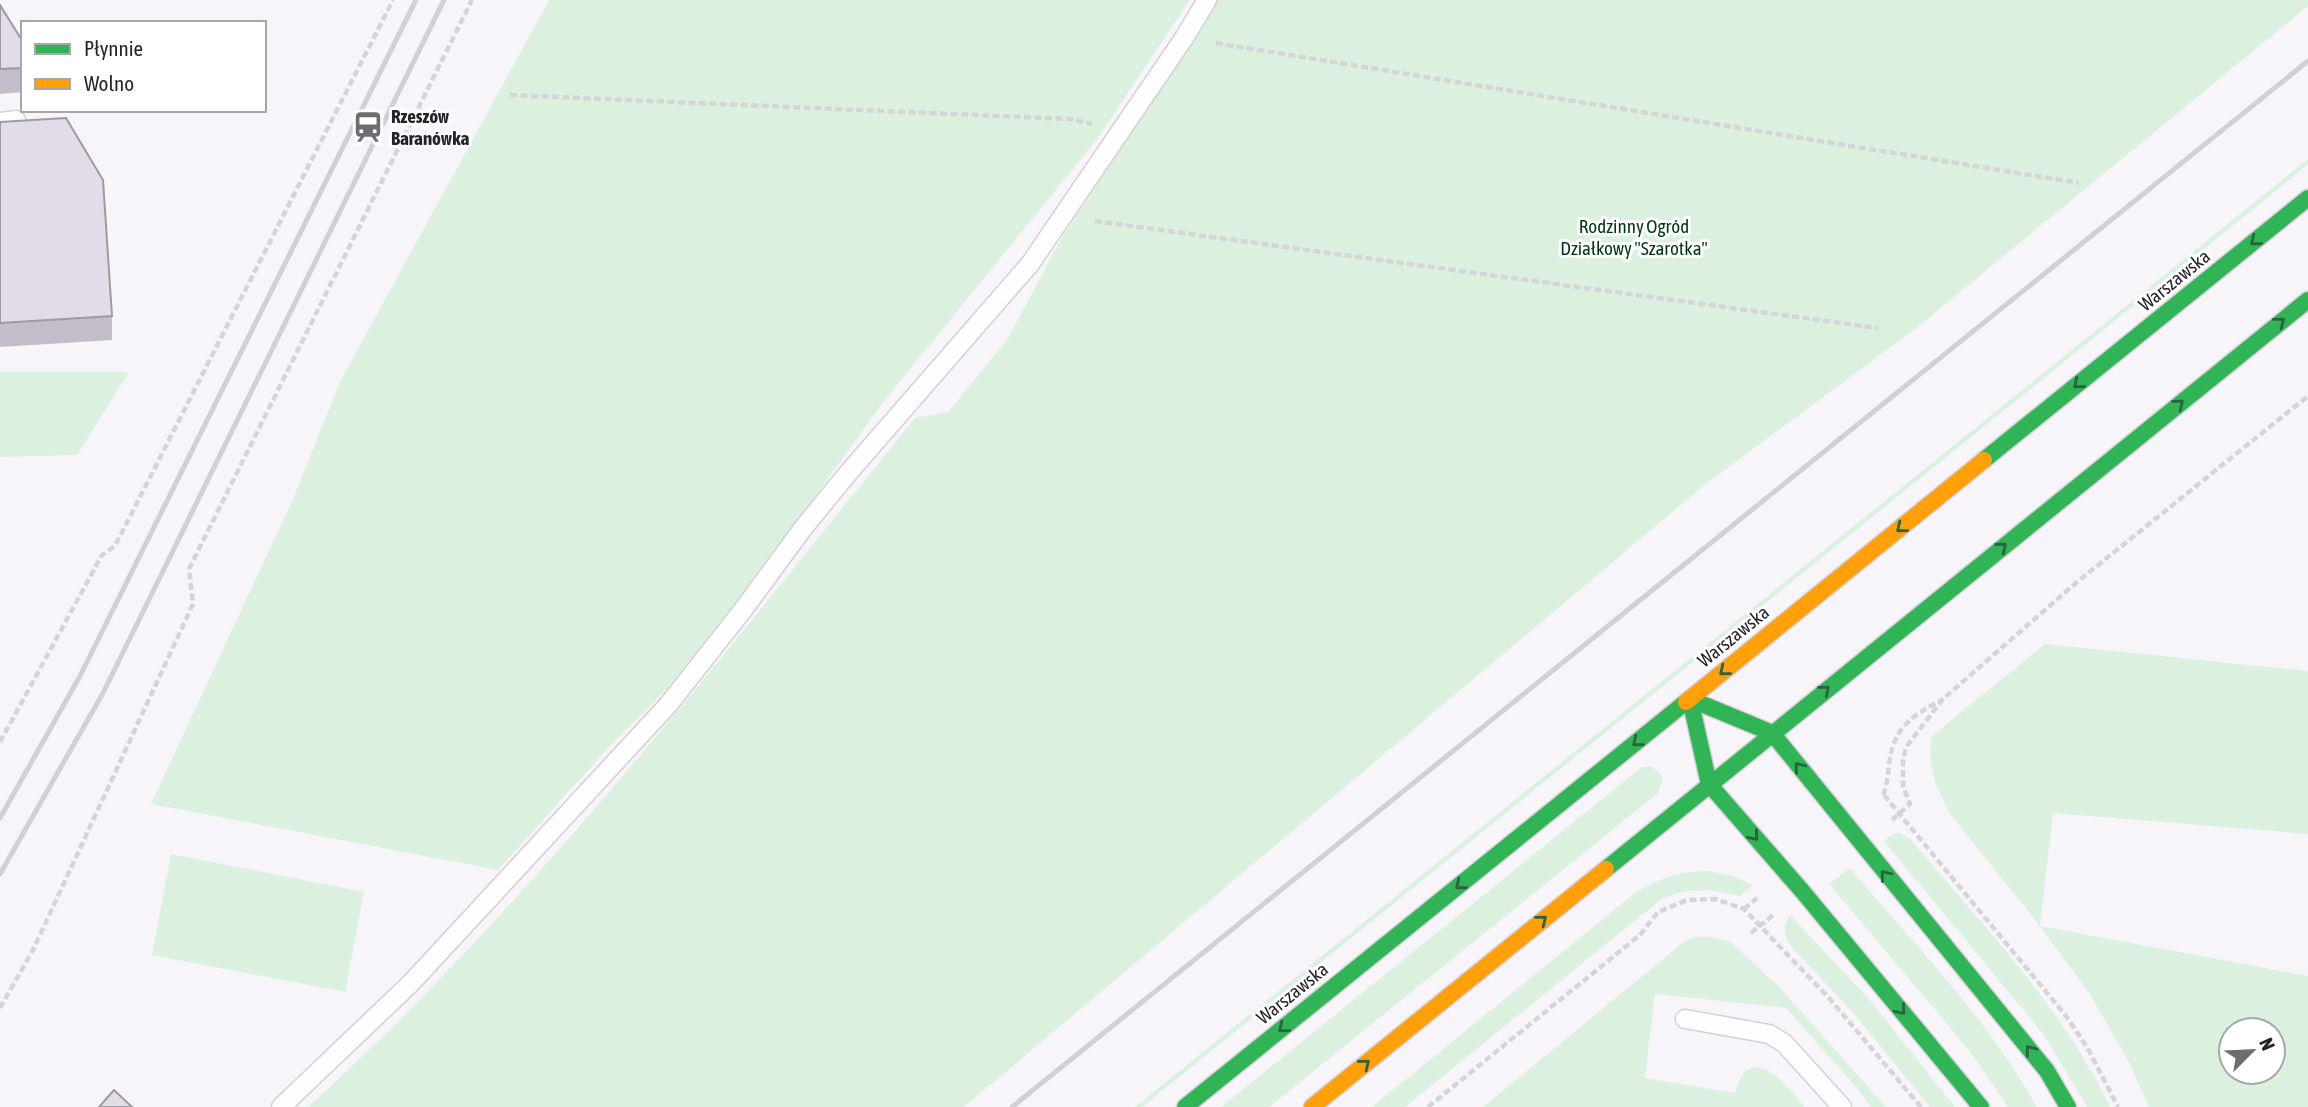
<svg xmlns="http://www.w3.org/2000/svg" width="2308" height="1107" viewBox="0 0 2308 1107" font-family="'Asap Condensed',sans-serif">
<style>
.green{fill:#dcf0e0;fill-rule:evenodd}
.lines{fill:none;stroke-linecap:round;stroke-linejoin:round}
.lane-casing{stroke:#d3d0d7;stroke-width:21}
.fast-casing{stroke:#d3d0d7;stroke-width:19}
.slow-casing{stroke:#d3d0d7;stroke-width:19}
.path{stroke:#d5d4d7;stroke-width:4.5;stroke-dasharray:7 3.5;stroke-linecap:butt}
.lane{stroke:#fefefe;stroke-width:18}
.fast{stroke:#30b455;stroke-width:16}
.slow{stroke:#ff9f0a;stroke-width:16}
.rail{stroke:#d1d0d2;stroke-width:5}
.wall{fill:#c2bdc8}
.building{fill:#e2dce8;stroke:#9e9aa2;stroke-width:2}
.oneway{stroke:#2a633e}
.labels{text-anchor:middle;stroke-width:6;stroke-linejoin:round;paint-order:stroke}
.poi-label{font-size:19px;font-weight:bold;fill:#26212b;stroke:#fff;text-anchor:start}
.park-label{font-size:19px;fill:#013614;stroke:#fff}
.street-label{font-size:19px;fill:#26212b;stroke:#fff}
</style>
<rect width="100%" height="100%" fill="#f7f5fa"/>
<path class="green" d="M549,0h641l-92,138 -217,267 -120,167 -95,118 -59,59 -109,121 -347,-66 142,-305 47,-117z
M1218,0h1090v6l-393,323 -208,154 -743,624h-656c227,-207 414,-451 607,-689l33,-6 59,-72 55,-103z
M2308,159v5l-25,21 -1141,922h-7z
M0,372h129l-52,83 -77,2z
M2045,644l263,27v163l-255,-21 -13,113 268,50v131h-159l-21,-47 -39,-67 -49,-67 -90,-112 -15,-31 -5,-25 2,-22zM2231,1030h42v42h-42z
M1642,767h10l8,6 3,6 -5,14 -389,314h-48z
M1894,833h6l9,5c72,85 153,168 201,269h-23l-43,-72 -160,-194z
M171,854l193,38 -19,100 -193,-37z
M1850,868c65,77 138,151 187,239h-29l-32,-47 -37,-46 -110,-130z
M1709,871l24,5 20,9 -13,11 -31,-6 -23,1 -23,7 -258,209h-33l263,-214c29,-16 40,-21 74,-22z
M1790,915l79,84 86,108h-25l-74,-91 -66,-71c-6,-10 -8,-20 0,-30z
M1694,937h16l21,5 50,47 105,118h-15l-14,-19 -71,-80 -131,-14 -10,84 90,15c2,-5 3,-12 6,-16 19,-30 50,15 64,30h-322l202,-166z"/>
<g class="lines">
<defs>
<path id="lane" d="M0,122l16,-2
M1685,1019l84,15 15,9 58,64
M281,1107l130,-124 257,-278 75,-95 61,-83 45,-55 181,-208 154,-226 23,-38"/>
<path id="fast" d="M1984,460l324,-262
M1690,699l82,34 275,338 21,36
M1690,699l19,85 94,108 178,215
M1606,869l702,-569
M1185,1107l501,-405"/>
<path id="slow" d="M1686,702l298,-242
M1312,1107l294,-238"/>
</defs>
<use href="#lane" class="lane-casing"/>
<use href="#fast" class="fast-casing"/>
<use href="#slow" class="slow-casing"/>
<path class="path" d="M1216,43l863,140
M510,95l560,24 22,5
M1095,221l783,107
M0,742l102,-187 13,-9 278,-546
M1883,795c5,-11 5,-24 7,-37 5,-32 26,-45 52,-58
M1884,795l182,221 21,31 31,60
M1892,820l18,-16 -7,-18v-26l3,-13 37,-48 134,-117 231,-186
M1744,909l13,-11
M1751,933l22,-18
M0,1008l33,-58 160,-346 -4,-35 283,-569
M1428,1107l212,-172 18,-23 29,-12 28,-1 29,10 85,89 92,109"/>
<use href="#lane" class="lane"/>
<use href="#fast" class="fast"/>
<use href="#slow" class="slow"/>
<path class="rail" d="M0,818l80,-142 336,-676
M0,874l103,-181 341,-693
M1012,1107l1296,-1046"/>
</g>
<path class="wall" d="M0,5l23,37v50l-23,2z
M0,122l112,194v24l-112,7z"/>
<path class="building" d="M0,5l23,37v26l-23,1z
M66,118l37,62 9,136 -112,7v-201z
M114,1090l18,17h-33z"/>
<defs><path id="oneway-chevron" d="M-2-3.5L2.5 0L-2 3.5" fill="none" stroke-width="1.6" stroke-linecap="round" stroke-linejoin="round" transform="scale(1.75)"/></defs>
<g class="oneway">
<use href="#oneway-chevron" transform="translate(2255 241) rotate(141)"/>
<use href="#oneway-chevron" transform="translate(2280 322) rotate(-39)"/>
<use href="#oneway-chevron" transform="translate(2078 384) rotate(141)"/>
<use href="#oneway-chevron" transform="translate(2179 404) rotate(-39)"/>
<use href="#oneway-chevron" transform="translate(1901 528) rotate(141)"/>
<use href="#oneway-chevron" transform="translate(2002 547) rotate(-39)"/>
<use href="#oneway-chevron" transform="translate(1724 671) rotate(141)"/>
<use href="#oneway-chevron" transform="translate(1825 690) rotate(-39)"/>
<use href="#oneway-chevron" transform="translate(1637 742) rotate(141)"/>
<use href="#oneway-chevron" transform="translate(1799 767) rotate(-129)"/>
<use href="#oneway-chevron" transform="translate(1754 836) rotate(49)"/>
<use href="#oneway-chevron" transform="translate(1885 875) rotate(-130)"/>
<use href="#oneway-chevron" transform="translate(1460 885) rotate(141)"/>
<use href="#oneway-chevron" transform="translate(1542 920) rotate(-39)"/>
<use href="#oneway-chevron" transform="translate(1901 1010) rotate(50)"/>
<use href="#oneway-chevron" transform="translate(1283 1028) rotate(141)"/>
<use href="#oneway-chevron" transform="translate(2030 1050) rotate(-128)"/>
<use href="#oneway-chevron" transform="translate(1365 1064) rotate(-39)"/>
</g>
<defs>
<symbol id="station-bare" viewBox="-9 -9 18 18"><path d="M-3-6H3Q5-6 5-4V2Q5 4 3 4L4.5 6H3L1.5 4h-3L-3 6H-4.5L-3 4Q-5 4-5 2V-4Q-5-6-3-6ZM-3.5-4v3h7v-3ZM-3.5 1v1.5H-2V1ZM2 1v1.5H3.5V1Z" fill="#6f6b73" stroke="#fff" stroke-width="2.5" paint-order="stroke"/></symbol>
</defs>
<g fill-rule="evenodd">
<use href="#station-bare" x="346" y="105" width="44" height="44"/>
</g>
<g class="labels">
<g class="poi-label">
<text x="391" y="123">Rzeszów<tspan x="391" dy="22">Baranówka</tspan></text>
</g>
<g class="park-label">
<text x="1634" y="233">Rodzinny Ogród<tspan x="1634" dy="22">Działkowy "Szarotka"</tspan></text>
</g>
<g class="street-label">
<text transform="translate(2174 280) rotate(-39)" y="7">Warszawska</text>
<text transform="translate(1733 636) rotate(-39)" y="7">Warszawska</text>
<text transform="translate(1292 993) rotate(-39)" y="7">Warszawska</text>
</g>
</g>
<rect x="21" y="21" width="245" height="91" fill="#ffffff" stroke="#a8a6aa" stroke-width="2"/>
<rect x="35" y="44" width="35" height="10" fill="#30b455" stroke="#a8a6aa" stroke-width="2"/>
<text x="84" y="56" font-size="21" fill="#26212b">Płynnie</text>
<rect x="35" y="79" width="35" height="10" fill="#ff9f0a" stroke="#a8a6aa" stroke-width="2"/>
<text x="84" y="91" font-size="21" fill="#26212b">Wolno</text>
<g transform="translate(2252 1051) rotate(66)"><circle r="33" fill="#ffffff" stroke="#a8a6aa" stroke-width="2"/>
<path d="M0-5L12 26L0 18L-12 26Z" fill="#6f6b73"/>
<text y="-10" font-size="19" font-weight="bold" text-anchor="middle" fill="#26212b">N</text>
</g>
</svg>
